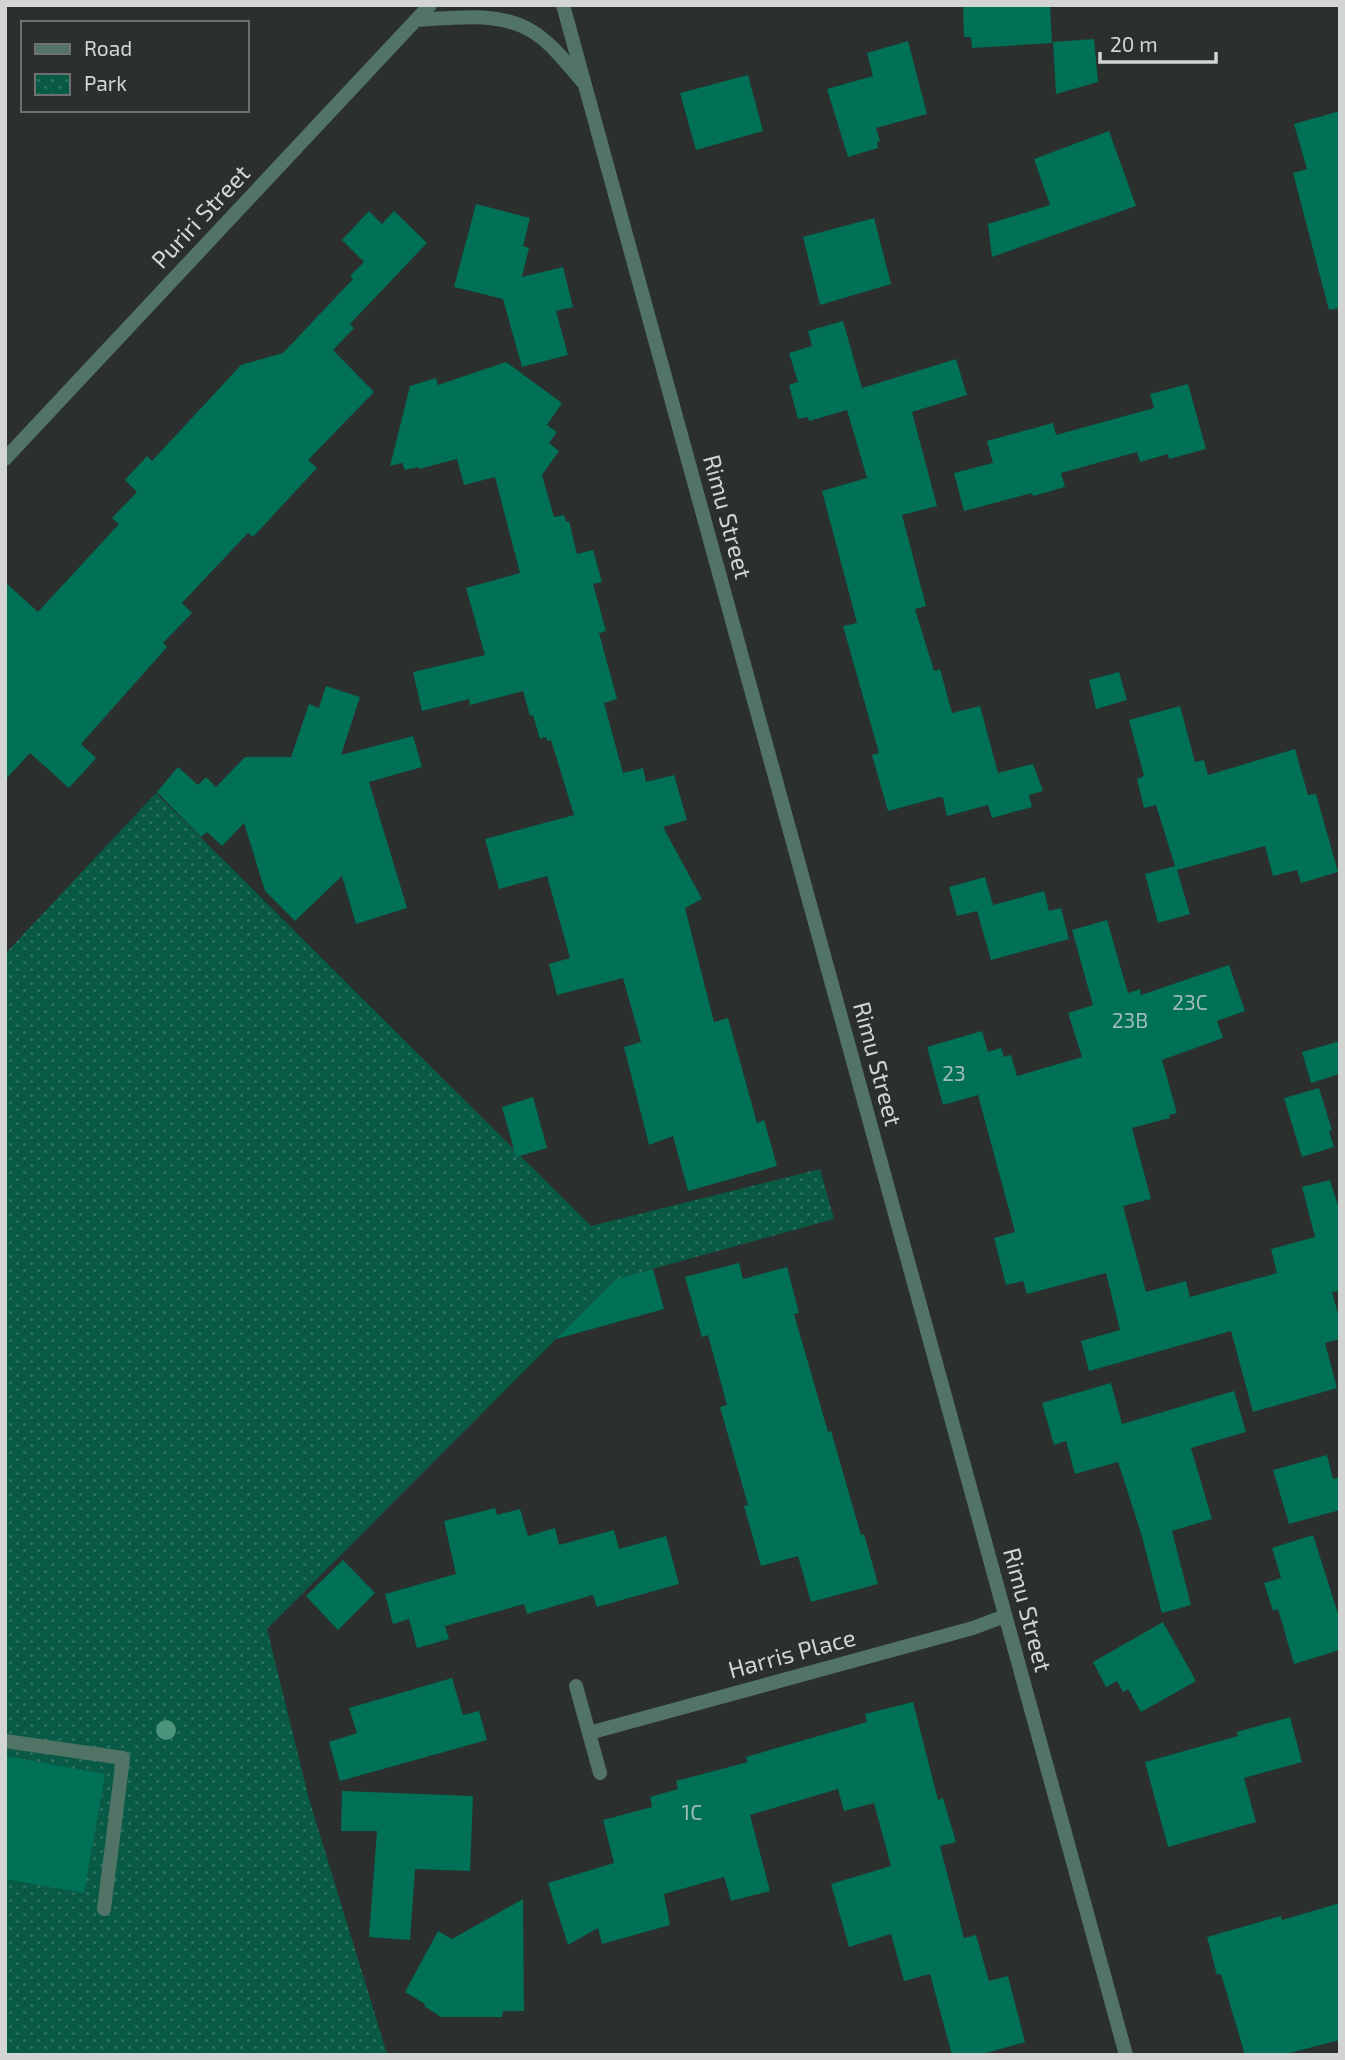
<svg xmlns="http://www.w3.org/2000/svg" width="1345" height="2060" viewBox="0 0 1345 2060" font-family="'Exo 2',sans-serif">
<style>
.park{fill:url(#park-dots)}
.building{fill:#007056}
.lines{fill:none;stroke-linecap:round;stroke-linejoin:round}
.service{stroke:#527467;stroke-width:14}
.minor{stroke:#527467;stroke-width:14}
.tree{fill:#4c937c}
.labels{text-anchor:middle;stroke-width:6;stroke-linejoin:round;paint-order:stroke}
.number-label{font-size:21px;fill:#9ebcb4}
.street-label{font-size:24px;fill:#d2d5d4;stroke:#2b2f2d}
</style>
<defs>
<pattern id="park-dots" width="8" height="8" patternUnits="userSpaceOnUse" patternTransform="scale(1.75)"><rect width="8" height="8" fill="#095a45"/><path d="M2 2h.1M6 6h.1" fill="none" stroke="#2c715f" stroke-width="1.8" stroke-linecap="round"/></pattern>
</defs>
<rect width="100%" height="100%" fill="#2b2f2d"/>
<path class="park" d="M156,793l435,433 229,-57 14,50 -218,60 -349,350 42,170 78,255 10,-2 1,3h-393v-1101z"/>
<path class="building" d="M963,5h87l2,38 -80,5 -1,-11h-7z
M1094,39l4,43 -42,12 -3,-52z
M908,41l19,73 -51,14 4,13 -3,1 1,6 -30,9 -21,-68 46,-13 -6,-23z
M748,75l15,56 -67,19 -16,-57z
M1340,111v197l-11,2 -36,-137 14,-4 -13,-45z
M1109,131l27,75 -144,51 -4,-33 62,-19 -16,-46z
M476,204l54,14 -7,28 6,2 -7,29 41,-10 10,40 -17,4 12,44 -46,12 -19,-68 -49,-12z
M369,211l13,13 12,-13 33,32 -77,81 4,4 -21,22 41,42 -66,68 9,8 -64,69 -5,-4 -66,70 10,10 -29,30 4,4 -86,97 15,14 -27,30 -39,-35 -25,27v-198l33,30 81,-88 -7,-6 25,-26 -12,-12 22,-24 5,5 89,-96 42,-12 70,-74 -3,-3 14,-14 -22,-22z
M874,218l17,66 -71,21 -17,-68z
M843,321l19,67 94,-29 11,36 -55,17 25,94 -35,9 24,91 -11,3 19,62 6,-2 12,44 28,-7 18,67 35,-9 10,27 -14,4 3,12 -40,11 -4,-13 -41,11 -4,-18 -3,-1 -52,14 -16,-56 7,-2 -36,-127 14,-3 -35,-132 45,-13 -20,-68 -38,11 -1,-4 -10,2 -9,-34 9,-3 -9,-29 23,-7 -4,-15z
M506,362l56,41 -15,22 10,7 -8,11 10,8 -17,24 12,42 10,-2 2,7 3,-1 8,33 16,-4 9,32 -9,2 13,47 -7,2 18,66 -13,4 19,70 20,-5 3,14 28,-7 13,45 -24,7 39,72 -17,9 29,114 14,-4 29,105 7,-3 13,46 -89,25 -15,-55 -24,9 -25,-98 17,-5 -18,-64 -66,17 -8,-31 21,-6 -23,-82 -48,13 -14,-50 89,-24 -23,-75 -4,1 -1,-4 -6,2 -7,-24 -3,1 -7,-25 -53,14 -1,-6 -47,12 -9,-39 72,-17 -19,-67 54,-15 -25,-96 -31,8 -7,-26 -38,10v-2l-14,3 -3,-7 -12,3 20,-80 26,-8 2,7z
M1188,384l18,65 -37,10 -1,-5 -28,8 -3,-10 -76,21 4,14 -32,9 -1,-3 -68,18 -10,-38 39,-10 -6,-22 66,-18 3,12 98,-27 -4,-14z
M1119,672l8,28 -31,9 -7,-29z
M326,686l34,11 -19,58 72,-19 9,31 -53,15 38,126 -51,16 -14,-48 -47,45 -30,-30 -21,-68 -22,23 -15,-14 -6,5 -44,-45 21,-25 20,18 8,-8 10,10 29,-30h46l18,-53 10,4z
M1180,706l15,56 9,-2 4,15 87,-26 13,46 8,-1 22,78 -37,11 -4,-13 -24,6 -8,-30 -88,24 13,44 -32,9 -13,-49 30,-8 -19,-61 -12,3 -7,-29 7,-3 -15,-56z
M985,877l8,28 51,-14 5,20 12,-3 8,31 -78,21 -14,-49 -20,5 -8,-29z
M1107,920l21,73 12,-4 1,6 88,-30 16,46 -28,10 6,17 -61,22 15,53 -8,2 1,3 -38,10 19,71 -28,7 23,86 40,-11 4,16 87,-24 -6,-24 44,-12 -13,-50 28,-7 10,32v79l-8,1 8,29v18l-15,4 12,45 -84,24 -22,-81 -142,40 -8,-30 39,-11 -14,-57 -79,21 -4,-13 -17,4 -12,-47 21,-6 -37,-137 -35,10 -16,-58 55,-16 6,21 13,-4 3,9 7,-2 6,21 65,-19 -14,-44 25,-8 -21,-75z
M1340,1041v33l-29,9 -9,-31z
M1319,1088l13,42 -3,1 5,16 -32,10 -18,-59z
M533,1097l14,51 -31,9 -14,-50z
M739,1263l4,16 44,-12 12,46 -5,1 34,118 3,-1 30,104 3,-1 14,50 -67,18 -13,-46 -37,10 -17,-60 4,-1 -28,-98 7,-2 -19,-70 -6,2 -17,-60z
M653,1269l11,40 -108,30 60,-60z
M1111,1383l11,41 112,-33 12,41 -55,16 21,71 -40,12 19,74 -29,8 -21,-80 -23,-71 -43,12 -9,-33 -12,4 -12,-42z
M1327,1455l6,24 7,-2v33l-51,14 -16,-54z
M495,1508l2,7 23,-6 8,27 27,-8 4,17 55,-15 5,19 47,-13 13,48 -82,23 -4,-12 -66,19 -3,-10 -79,22 4,13 -32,9 -8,-29 -16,5 -8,-30 71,-20 -12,-53z
M1313,1535l27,85v30l-46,14 -16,-55 -5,2 -9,-28 17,-5 -9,-30z
M343,1560l32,33 -37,37 -32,-34z
M1163,1622l33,59 -55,31 -13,-23 -5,3 -6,-11 -11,6 -13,-25z
M452,1678l11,37 16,-4 8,29 -147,41 -11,-39 28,-9 -8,-25z
M913,1702l25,98 5,-2 13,44 -16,4 24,92 12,-3 13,46 19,-5 17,66 -46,13h-27l-22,-81 -26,7 -13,-47 -42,13 -18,-63 60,-18 -17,-63 -30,8 -6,-22 -88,26 20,76 -39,10 -7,-24 -60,17 6,31 -68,19 -4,-16 -30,17 -20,-62 66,-20 -11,-43 49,-13 -2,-10 28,-8 -2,-8 72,-19 -2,-5 121,-35 -2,-8z
M1290,1717l12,45 -58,16 12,44 -88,25 -23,-85 93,-26 -1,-4z
M5,1756l100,18 -21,119 -79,-14z
M342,1791l131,5 -3,75 -55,-2 -5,71 -41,-3 8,-106h-36z
M523,1899l1,112h-21l-1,6h-61l-17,-11 1,-2 -20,-12 33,-61 14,8z
M1340,1903v137l-58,15h-37l-24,-81 -4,1 -10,-38 74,-21 1,4z"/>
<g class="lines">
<path class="service" d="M5,1741l118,17 -19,151"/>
<path class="minor" d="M563,5l563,2050
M416,20c38,-2 80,-9 114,10 21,12 36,33 52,51
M5,459l425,-454
M576,1686l24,87
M589,1733l384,-105 32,-12"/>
</g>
<circle class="tree" cx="166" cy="1730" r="10"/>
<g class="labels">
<g class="number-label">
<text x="1190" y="1010">23C</text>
<text x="1130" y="1028">23B</text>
<text x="954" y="1081">23</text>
<text x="692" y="1820">1C</text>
</g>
<g class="street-label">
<text transform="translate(201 217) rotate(-47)" y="8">Puriri Street</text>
<text transform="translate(727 517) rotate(75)" y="8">Rimu Street</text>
<text transform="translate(877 1064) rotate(75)" y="8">Rimu Street</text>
<text transform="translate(1027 1610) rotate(75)" y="8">Rimu Street</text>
<text transform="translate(792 1654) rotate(-15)" y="8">Harris Place</text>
</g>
</g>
<rect width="1345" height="2060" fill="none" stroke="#d2d5d4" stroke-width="14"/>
<rect x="21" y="21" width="228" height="91" fill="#2b2f2d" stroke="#6e7170" stroke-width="2"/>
<rect x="35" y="44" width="35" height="10" fill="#527467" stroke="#6e7170" stroke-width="2"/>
<text x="84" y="56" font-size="21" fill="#d2d5d4">Road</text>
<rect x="35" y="74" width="35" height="21" fill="url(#park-dots)" stroke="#6e7170" stroke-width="2"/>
<text x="84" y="91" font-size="21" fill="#d2d5d4">Park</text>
<path d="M1100 52v10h116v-10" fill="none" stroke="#d2d5d4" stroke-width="3.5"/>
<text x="1110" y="52" font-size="21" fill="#d2d5d4" stroke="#2b2f2d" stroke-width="5" paint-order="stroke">20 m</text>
</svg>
